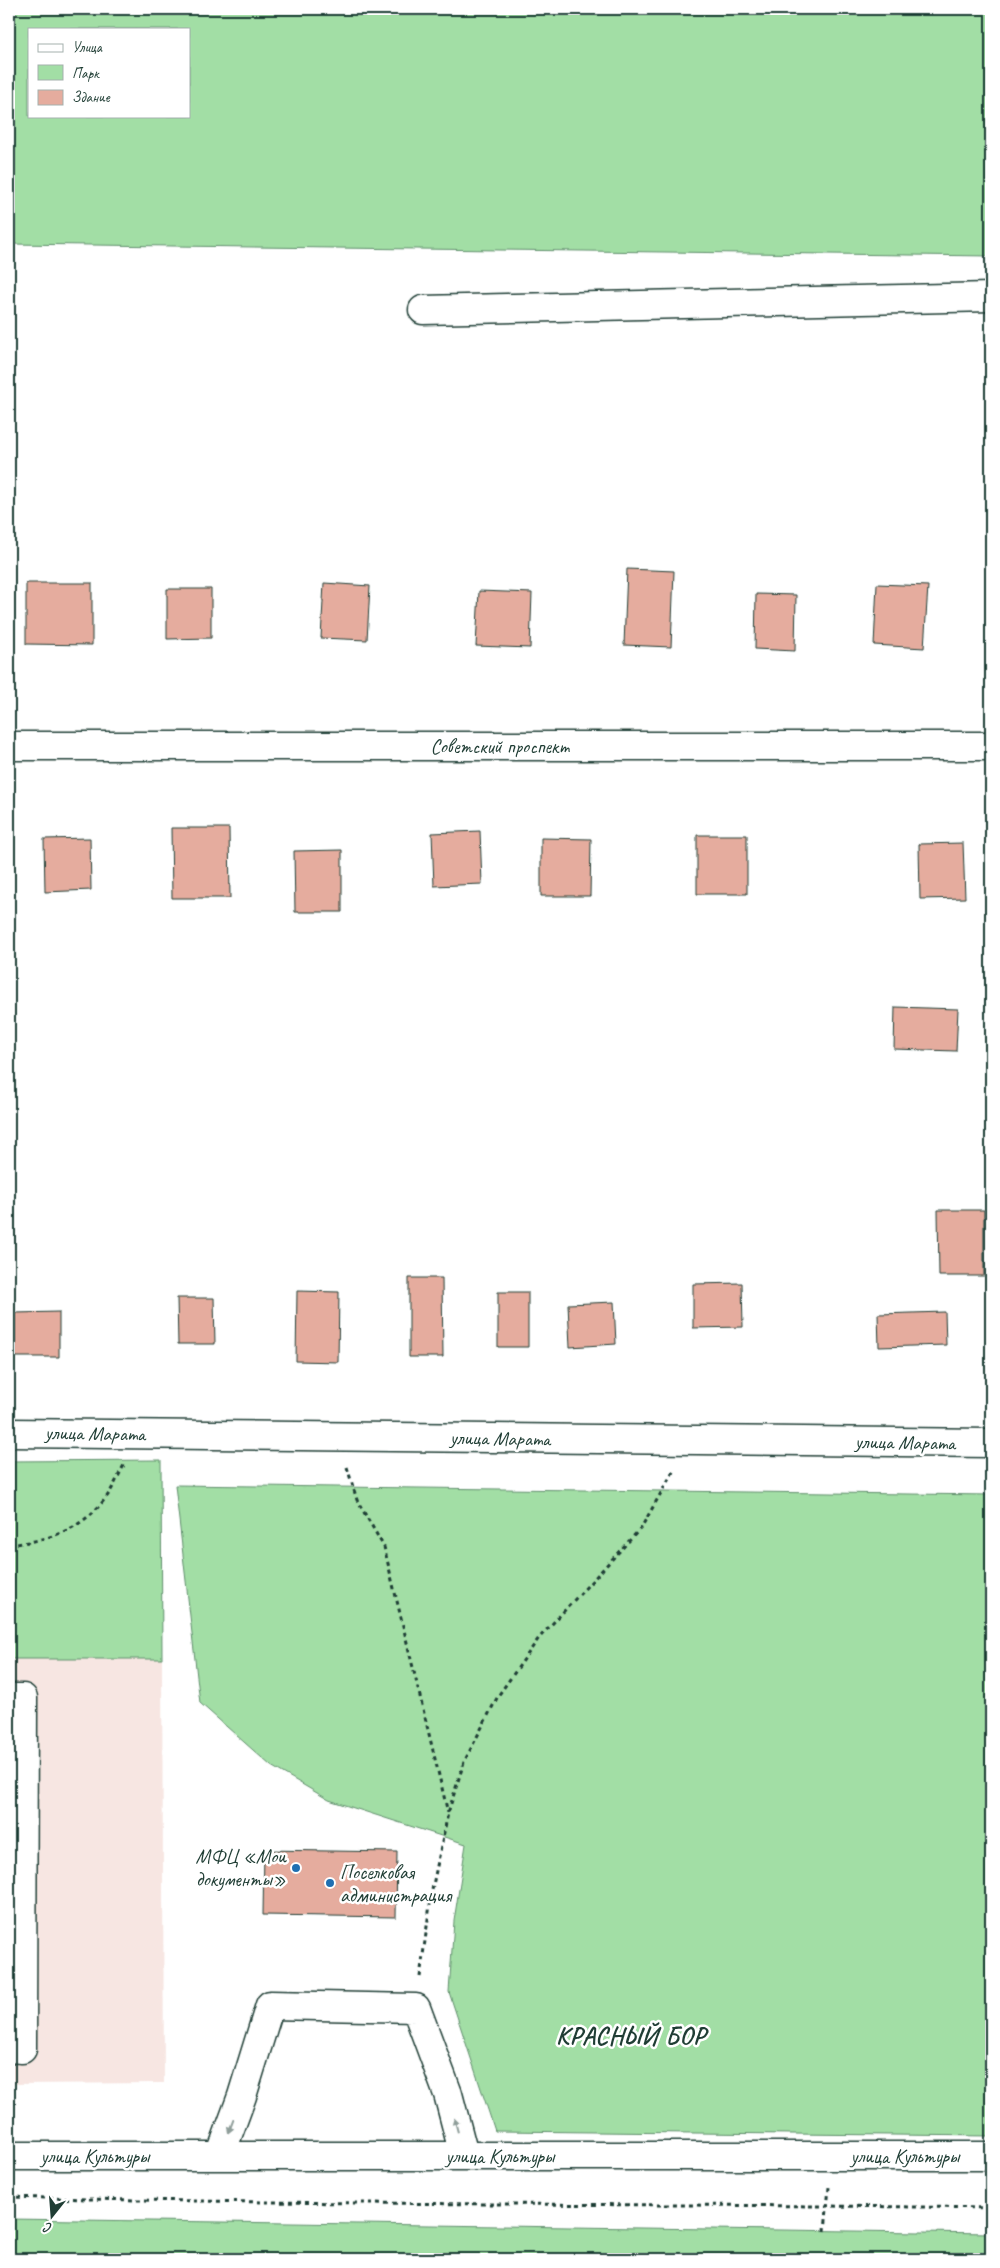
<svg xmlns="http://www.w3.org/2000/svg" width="1000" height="2268" viewBox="0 0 1000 2268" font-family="Caveat,sans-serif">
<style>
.built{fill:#f7e6e2}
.green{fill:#a2dea5;stroke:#608e6c;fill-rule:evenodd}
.building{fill:#e5ac9e;stroke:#1f3d34}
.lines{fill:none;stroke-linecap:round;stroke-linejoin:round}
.minor-casing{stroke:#1f3d34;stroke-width:31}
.path{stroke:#1f3d34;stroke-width:3;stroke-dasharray:4 4;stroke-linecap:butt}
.minor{stroke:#fff;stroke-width:28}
.oneway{fill:#8f9e9a}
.poi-dot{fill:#1f6fb2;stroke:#fff;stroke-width:2}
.labels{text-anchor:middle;stroke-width:5;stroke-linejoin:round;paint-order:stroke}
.street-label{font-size:20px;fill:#1f3d34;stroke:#fff}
.poi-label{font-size:20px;fill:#1f3d34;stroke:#fff;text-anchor:end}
.district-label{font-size:25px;font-weight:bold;letter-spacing:1px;fill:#1f3d34;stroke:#fff}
</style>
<rect width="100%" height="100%" fill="#fff"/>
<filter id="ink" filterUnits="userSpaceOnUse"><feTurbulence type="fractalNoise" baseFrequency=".02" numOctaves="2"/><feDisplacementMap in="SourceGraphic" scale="10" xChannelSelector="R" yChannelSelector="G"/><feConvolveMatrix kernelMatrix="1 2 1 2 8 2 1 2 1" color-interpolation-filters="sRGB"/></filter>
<g filter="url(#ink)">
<path class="built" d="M9,1659h153l2,424 -155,1z"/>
<path class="green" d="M9,9h982v247l-982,-12zM29,29h160v87h-160z
M161,1460l1,199h-153v-198z
M175,1485l816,10v641l-496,-5 -46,-139 5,-71 12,-77 -137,-44 -58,-34 -71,-63z
M9,2219l982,14v26h-982z"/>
<path class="building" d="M627,569l47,2 -3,76 -47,-2z
M26,583h66v62l-66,-1z
M324,583l46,3 -3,54 -46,-2z
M877,584l51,2 -4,62 -50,-3z
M167,589h44v49l-44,1z
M479,591l53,2 -2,55 -54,-2z
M756,594l40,1 -1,56 -40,-2z
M171,828h58l1,70h-58z
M480,831l2,53 -48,2 -2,-53z
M697,835h50v59h-50z
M90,838l1,52 -46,2 -1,-53z
M541,838l50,1 -1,57h-49z
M963,843l2,55 -45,1 -1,-55z
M342,850v62h-47l-1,-61z
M895,1007l63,2 -2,42 -62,-2z
M938,1210h46v66h-45z
M409,1278h33l1,79h-34z
M742,1283l1,44 -50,1v-44z
M297,1291l42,1 -1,70 -42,-1z
M498,1292h30v55h-30z
M177,1298h37l1,46h-37z
M614,1302l2,42 -46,3 -2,-43z
M59,1312v45h-44v-44z
M945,1312l1,33 -67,2 -1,-33z
M264,1850l133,2 -1,65 -133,-2z"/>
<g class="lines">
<defs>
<path id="minor" d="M423,310l568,-13
M9,746h982
M9,1433l982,10
M9,1698h14l-1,351 -13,-1
M9,2156h982
M220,2156l22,-60 28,-91 146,3 32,86 16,61"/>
</defs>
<use href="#minor" class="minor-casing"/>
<path class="path" d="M347,1467l10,33 27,47 64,266
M9,1545c39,-5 70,-13 96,-46 8,-10 13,-23 19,-34
M420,1977l12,-87 16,-77 16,-51 34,-66 41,-58 102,-110 33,-58
M9,2197c327,9 655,6 982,11
M825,2231l4,-44"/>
<use href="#minor" class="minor"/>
</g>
<defs><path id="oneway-solid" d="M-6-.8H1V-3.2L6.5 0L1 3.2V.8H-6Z" transform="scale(1.25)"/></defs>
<g class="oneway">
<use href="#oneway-solid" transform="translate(456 2125) rotate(-105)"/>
<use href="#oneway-solid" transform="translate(231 2126) rotate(111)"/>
</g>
</g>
<g class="poi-dot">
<circle cx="296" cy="1868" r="5"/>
<circle cx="330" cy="1883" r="5"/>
</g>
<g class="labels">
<g class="street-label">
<text x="500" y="753">Советский проспект</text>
<text transform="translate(95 1433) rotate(1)" y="7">улица Марата</text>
<text transform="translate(500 1438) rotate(1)" y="7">улица Марата</text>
<text transform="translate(905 1442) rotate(1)" y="7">улица Марата</text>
<text x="95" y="2163">улица Культуры</text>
<text x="500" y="2163">улица Культуры</text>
<text x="905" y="2163">улица Культуры</text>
</g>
<g class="poi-label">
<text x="286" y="1863">МФЦ «Мои<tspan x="286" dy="23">документы»</tspan></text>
<text x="340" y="1879" text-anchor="start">Поселковая<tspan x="340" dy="23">администрация</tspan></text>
</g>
<g class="district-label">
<text x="631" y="2044">КРАСНЫЙ БОР</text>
</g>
</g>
<rect width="1000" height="2268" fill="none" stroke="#fff" stroke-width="30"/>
<rect x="15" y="15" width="970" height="2238" fill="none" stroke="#1f3d34" stroke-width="2" filter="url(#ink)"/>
<rect x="28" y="28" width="162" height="90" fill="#ffffff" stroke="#a5b1ae"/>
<rect x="38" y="44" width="25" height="8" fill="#ffffff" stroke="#a5b1ae"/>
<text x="72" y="52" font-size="15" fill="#1f3d34">Улица</text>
<rect x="38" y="65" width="25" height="15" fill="#a2dea5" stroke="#a5b1ae"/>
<text x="72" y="78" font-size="15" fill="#1f3d34">Парк</text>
<rect x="38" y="90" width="25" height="15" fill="#e5ac9e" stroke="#a5b1ae"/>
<text x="72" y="102" font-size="15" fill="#1f3d34">Здание</text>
<g transform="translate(52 2216) rotate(197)" stroke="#ffffff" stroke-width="4" paint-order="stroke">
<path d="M0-4L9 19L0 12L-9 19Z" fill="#1f3d34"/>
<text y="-8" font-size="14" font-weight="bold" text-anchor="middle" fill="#1f3d34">С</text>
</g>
</svg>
